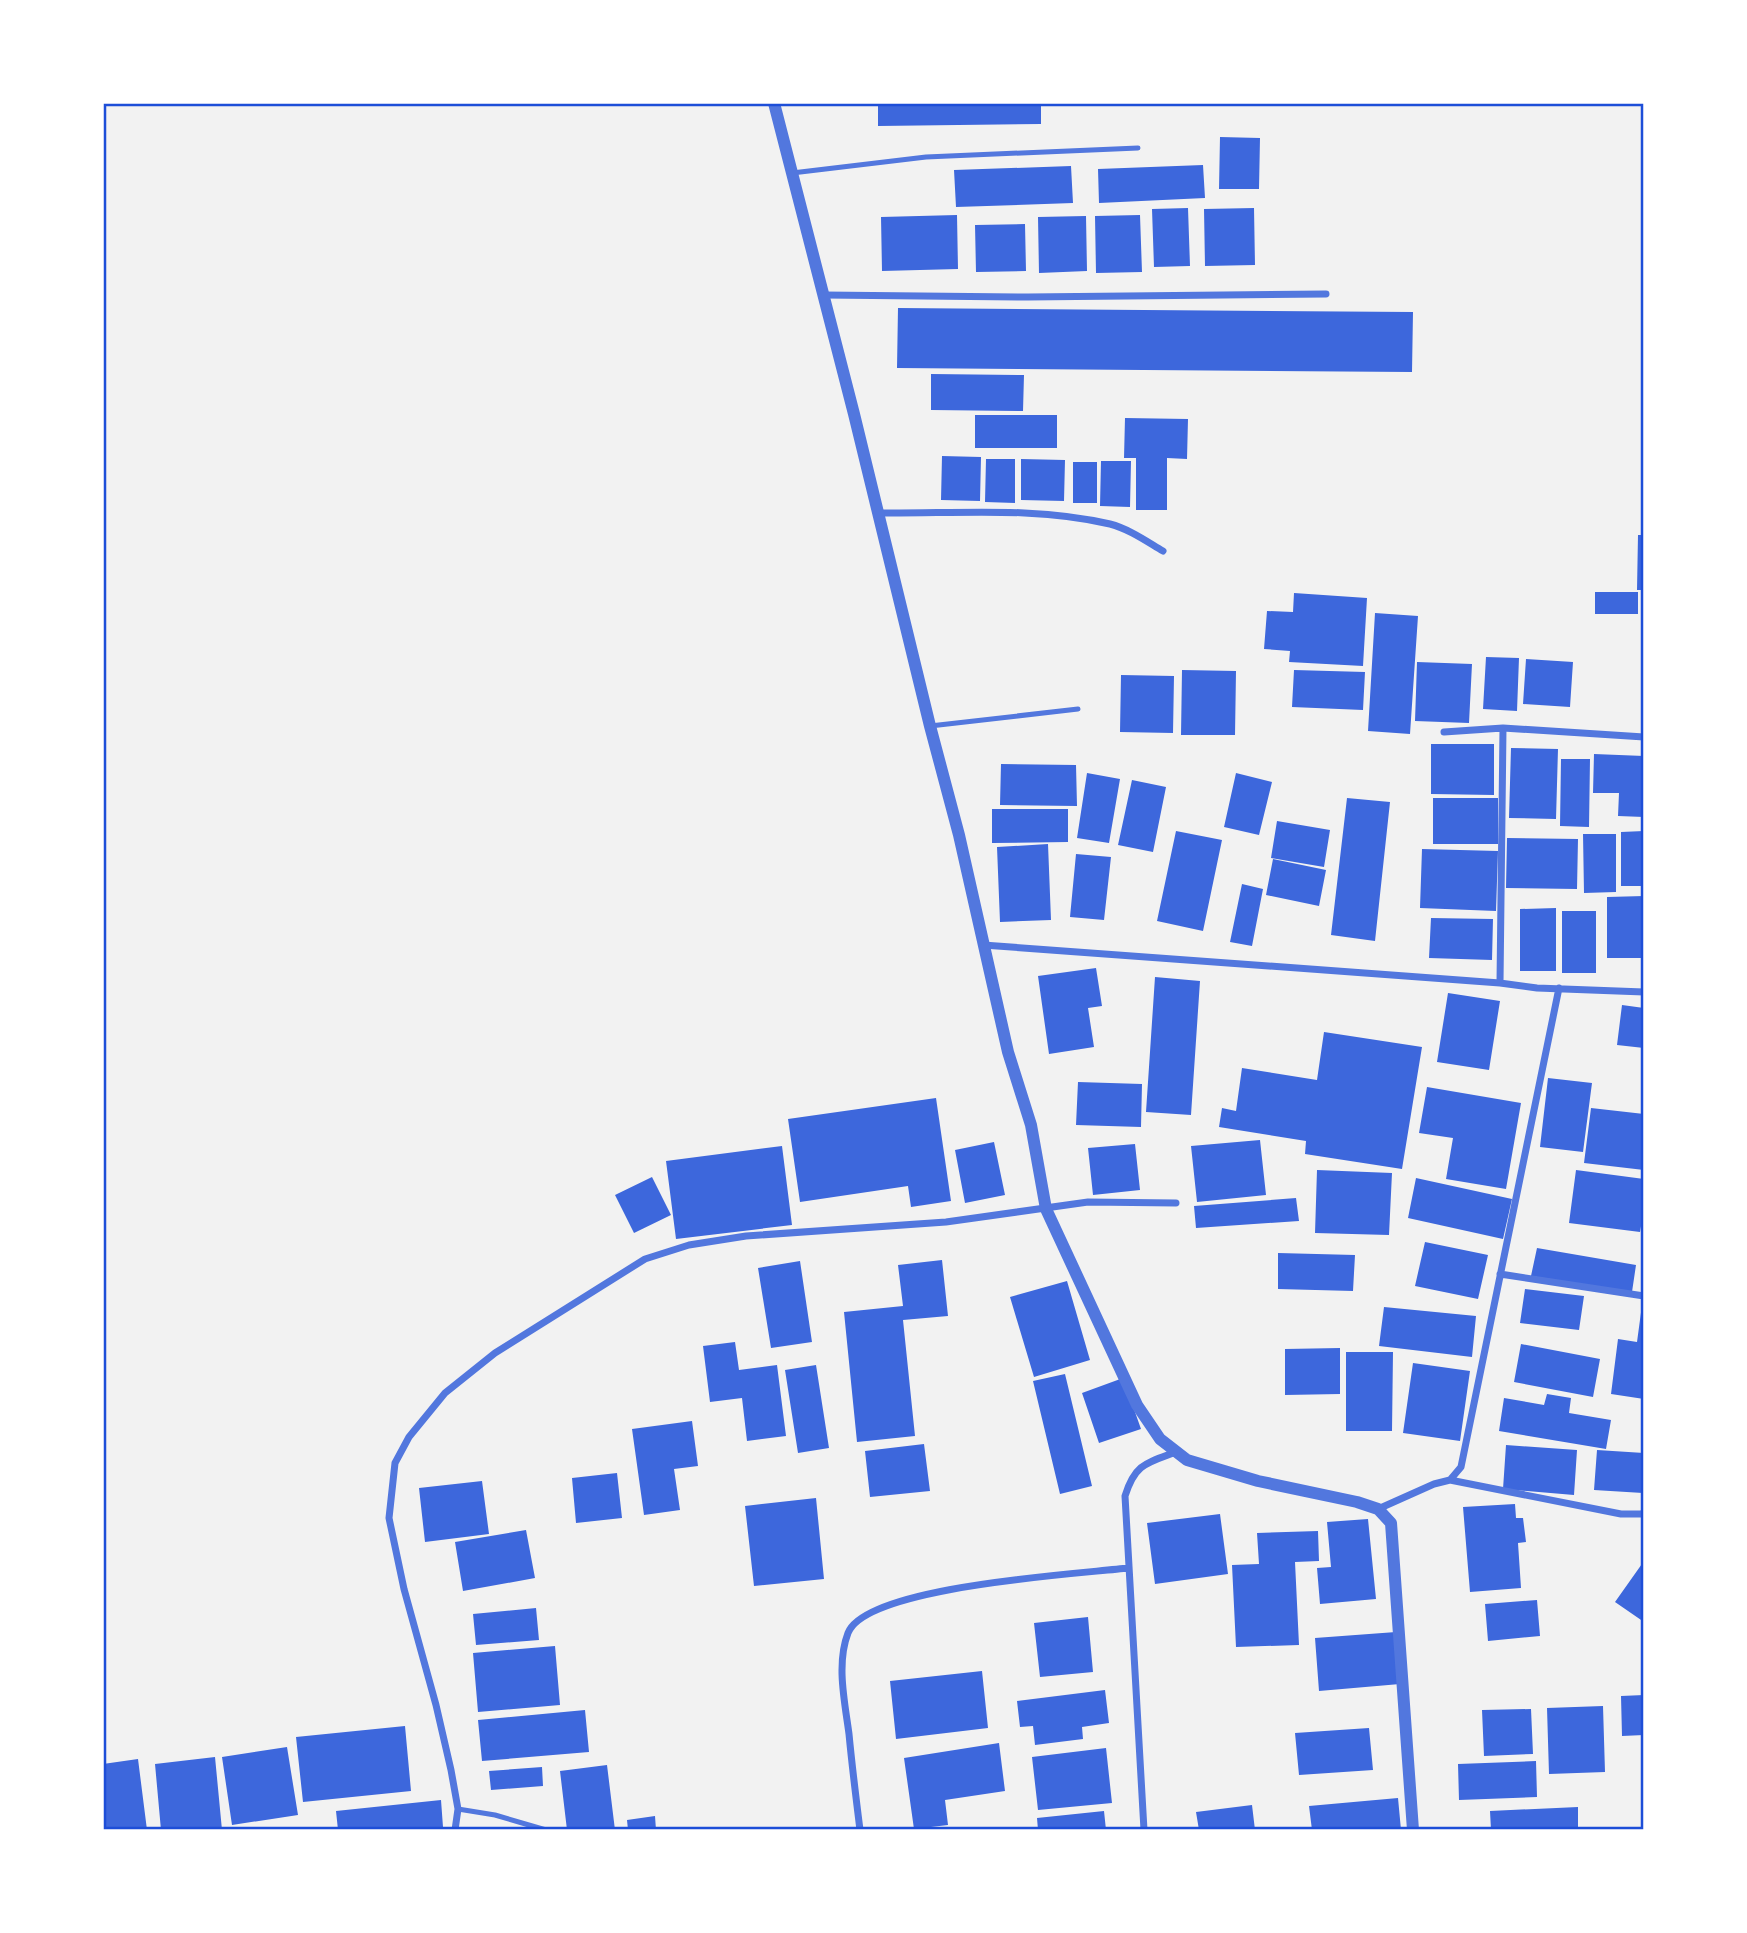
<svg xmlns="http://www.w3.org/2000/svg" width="1747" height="1933" viewBox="0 0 1747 1933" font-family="Karla,sans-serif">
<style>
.building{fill:#3d67dc}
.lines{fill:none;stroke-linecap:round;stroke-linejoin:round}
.service{stroke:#5277de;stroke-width:5}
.minor{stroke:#5277de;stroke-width:7}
.tertiary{stroke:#5277de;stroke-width:12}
.neatline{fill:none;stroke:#1d4ed8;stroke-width:2.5}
</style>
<rect width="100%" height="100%" fill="#f2f2f2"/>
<path class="building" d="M878,103h163v21l-163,2z
M1064,103h22v3h-22z
M1220,137l40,1 -1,51h-40z
M1203,165l2,33 -106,5 -1,-34z
M1071,166l2,37 -117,4 -2,-37z
M1188,208l2,58 -36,1 -2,-58z
M1254,208l1,57 -50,1 -1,-57z
M957,215l1,54 -76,2 -1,-54z
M1140,215l2,57 -46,1 -1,-57z
M1086,216l1,55 -48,2 -1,-56z
M1025,224l1,47 -50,1 -1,-47z
M898,308l515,4 -1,60 -515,-4z
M931,374l93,1 -1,36 -92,-1z
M975,415h82v33h-82z
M1125,418l63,1 -1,40 -20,-1v52h-31v-52h-12z
M942,456l39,1 -1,44 -39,-1z
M986,459h29v44l-30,-1z
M1021,459l44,1 -1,41 -43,-1z
M1101,461h30l-1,46 -30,-1z
M1073,462h24v41h-24z
M1638,535h6v55h-7z
M1595,592h43v22h-43z
M1294,593l73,5 -4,68 -74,-4 1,-11 -26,-2 3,-38 26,1z
M1375,613l43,3 -8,118 -42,-3z
M1486,657l33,1 -2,53 -34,-2z
M1526,659l47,3 -3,45 -47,-3z
M1417,662l55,2 -3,59 -54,-2z
M1182,670l54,1 -1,64h-54z
M1294,670l71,2 -2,38 -71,-3z
M1121,675l53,1 -1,57 -53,-1z
M1431,744h63v51l-63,-1z
M1511,748l47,1 -2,70 -47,-1z
M1594,754l50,2v61l-26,-1 1,-23h-26z
M1561,759h29l-1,68 -29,-1z
M1001,764l75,1 1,41 -77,-1z
M1087,773l33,6 -11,64 -32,-5z
M1236,773l36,9 -13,53 -35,-8z
M1132,780l34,7 -13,65 -35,-7z
M1347,798l43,4 -15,139 -44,-6z
M1433,798h65v46h-65z
M992,809h76v33l-76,1z
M1277,821l53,9 -6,37 -53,-9z
M1176,831l46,9 -19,91 -46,-10z
M1644,831v55h-23v-54z
M1583,834h33v58l-32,1z
M1507,838l71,1 -1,50 -71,-1z
M1048,844l3,76 -51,2 -3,-75z
M1422,849l76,2 -2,60 -76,-3z
M1076,854l35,3 -7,63 -34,-3z
M1273,859l53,11 -7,36 -53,-11z
M1242,884l21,5 -11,57 -22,-4z
M1644,896v62h-37v-61z
M1556,908v63h-36v-62z
M1562,911h34v62h-34z
M1431,918l62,1 -1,41 -63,-2z
M1096,968l6,38 -14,2 6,39 -45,7 -11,-78z
M1155,977l45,4 -9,134 -45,-3z
M1448,993l52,8 -11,69 -52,-8z
M1622,1005l22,3v40l-27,-3z
M1324,1032l98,15 -20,122 -97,-15 1,-13 -87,-14 3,-19 14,3 6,-43 75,12z
M1548,1078l44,5 -9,69 -43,-5z
M1078,1082l64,2 -1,43 -65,-2z
M1427,1087l94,16 -15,86 -60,-10 7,-41 -34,-5z
M936,1098l15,103 -40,6 -3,-21 -108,16 -12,-83z
M1591,1108l53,6v56l-60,-7z
M1260,1140l6,55 -69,7 -6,-56z
M994,1142l11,53 -40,8 -10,-53z
M1135,1144l5,46 -47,5 -5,-47z
M782,1146l10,79 -116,14 -10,-78z
M1317,1170l75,3 -3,62 -74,-2z
M1576,1170l68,9v30l-4,23 -71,-9z
M652,1177l19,38 -37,18 -19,-38z
M1416,1178l96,21 -9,40 -95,-21z
M1296,1198l3,23 -103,7 -2,-22z
M1425,1242l63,13 -10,44 -63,-13z
M1537,1248l99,17 -4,27 -101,-16z
M1278,1253l77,2 -2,36 -75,-2z
M942,1260l6,56 -45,4 12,116 -58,6 -13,-130 59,-6 -5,-41z
M800,1261l12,81 -41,6 -13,-80z
M1067,1281l23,79 -56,17 -24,-80z
M1525,1289l59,7 -5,34 -59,-7z
M1642,1305l2,94 -33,-5 7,-55 19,3z
M1384,1307l92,9 -4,41 -93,-11z
M735,1342l4,28 38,-5 9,71 -39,5 -5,-43 -32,4 -7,-56z
M1521,1344l79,15 -7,38 -79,-15z
M1340,1348v46l-55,1v-46z
M1346,1352h47l-1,79h-46z
M1413,1363l57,8 -10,70 -57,-8z
M816,1365l13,83 -31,5 -13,-83z
M1065,1374l27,112 -32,8 -27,-113z
M1123,1378l18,51 -42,14 -17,-50z
M1547,1394l24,4 -2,15 42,7 -5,29 -107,-18 5,-33 40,7z
M692,1421l6,45 -24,3 6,41 -36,5 -12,-86z
M924,1444l6,47 -60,6 -5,-46z
M1506,1445l71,5 -3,45 -71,-6z
M1597,1450l47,3 -1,40 -49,-3z
M617,1473l5,45 -46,5 -4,-45z
M482,1481l7,53 -64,8 -6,-54z
M816,1498l8,81 -70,7 -9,-80z
M1515,1504l1,14h7l3,24 -8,1 3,45 -51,4 -7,-85z
M1220,1514l8,60 -73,10 -8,-61z
M1368,1519l8,80 -56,5 -3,-36 14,-1 -4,-45z
M526,1530l9,48 -72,13 -8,-49z
M1318,1531l1,30 -24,1 4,83 -63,2 -4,-82 27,-1 -2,-31z
M1644,1561v61l-29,-20z
M1537,1600l3,36 -52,5 -3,-37z
M536,1608l3,32 -63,5 -3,-31z
M1088,1617l5,55 -53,5 -6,-54z
M1396,1632l4,52 -81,7 -4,-53z
M555,1646l5,59 -82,7 -5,-59z
M982,1671l6,57 -92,11 -6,-58z
M1105,1690l4,33 -27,4 1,12 -48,6 -2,-19 -13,1 -3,-26z
M1644,1695v40l-22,1 -1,-40z
M1603,1706l2,66 -56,2 -2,-66z
M1531,1709l2,45 -49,2 -2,-46z
M585,1710l4,42 -107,9 -4,-41z
M405,1726l6,65 -108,11 -7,-65z
M1369,1728l4,42 -74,5 -4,-42z
M999,1743l6,48 -60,9 3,25 -34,4 -10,-71z
M287,1747l11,68 -66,10 -10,-68z
M1106,1748l6,55 -74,7 -6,-53z
M215,1757l7,73h-61l-6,-66z
M138,1759l9,71h-44v-66z
M1536,1761l1,36 -78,3 -1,-36z
M607,1765l8,65h-48l-7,-59z
M542,1767l1,19 -52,4 -2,-19z
M1398,1798l3,32h-89l-3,-24z
M441,1800l2,27 -24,3h-81l-2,-19z
M1252,1805l3,25h-56l-3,-18z
M1578,1807v23h-87l-1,-19z
M1104,1811l2,19h-68l-1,-12z
M655,1816l1,14h-28l-1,-10z"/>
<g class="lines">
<path class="service" d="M792,173l134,-16 212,-9
M930,726l148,-17
M458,1809l37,6 51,15"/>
<path class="minor" d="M824,295l204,2 298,-3
M877,513c77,1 158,-7 233,11 19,5 36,17 53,27
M1444,732l59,-4 141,9
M983,945l517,38 37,5 107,4
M1500,983l3,-255
M1500,1274l144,22
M1450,1480l171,34h21l2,-2
M1378,1509l56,-25 16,-4 11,-13 98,-479
M455,1830l3,-21 -7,-39 -15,-65 -32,-116 -15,-71 6,-55 14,-26 36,-44 50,-40 150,-94 44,-14 57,-9 200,-14 142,-20 88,1
M860,1830c-4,-32 -8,-64 -11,-96 -4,-31 -13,-70 -1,-101 18,-47 230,-59 280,-65
M1144,1830l-19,-334c10,-32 21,-33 51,-44"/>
<path class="tertiary" d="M774,103l80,311 76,312 29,109 49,217 23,73 15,84 91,196 23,34 27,21 71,21 99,21 21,7 13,14 22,307"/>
</g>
<rect width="1747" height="1933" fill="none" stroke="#ffffff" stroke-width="210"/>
<rect x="105" y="105" width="1537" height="1723" class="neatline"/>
</svg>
